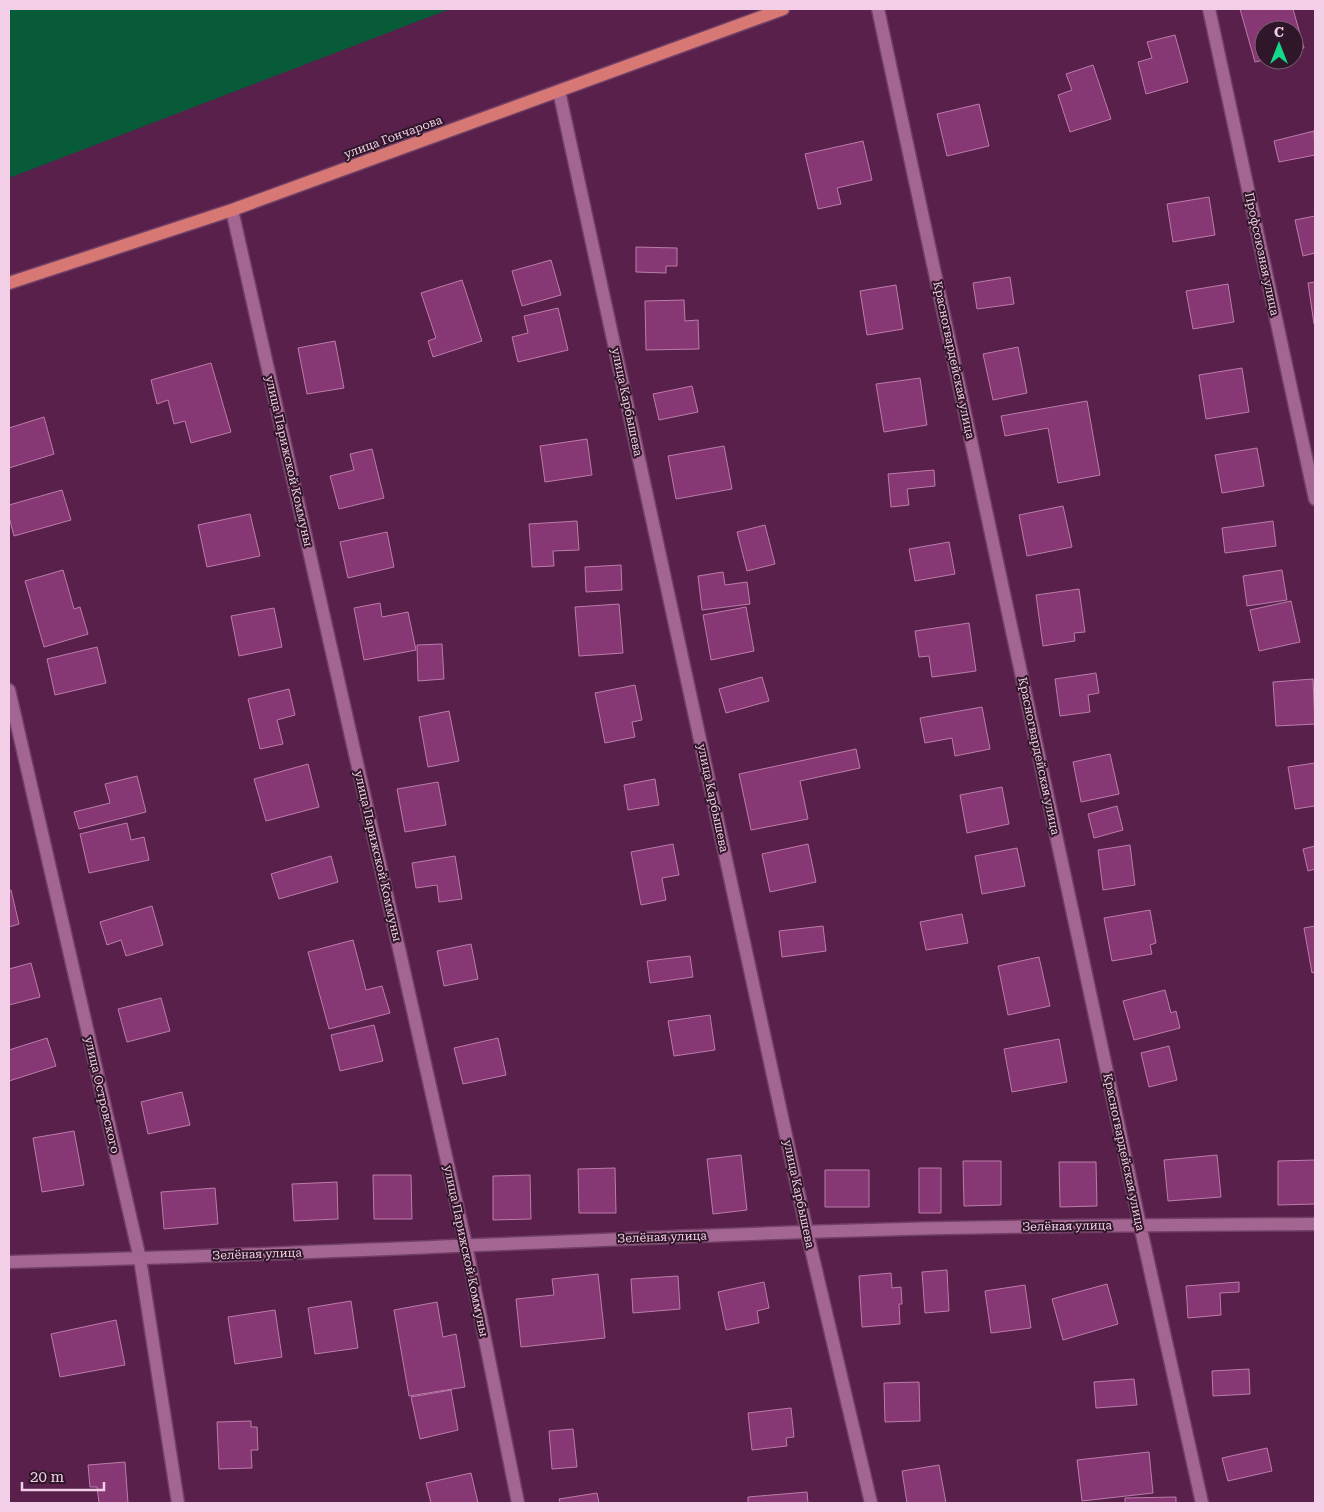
<svg xmlns="http://www.w3.org/2000/svg" width="1324" height="1512" viewBox="0 0 1324 1512" font-family="'Roboto Serif',serif">
<style>
.green{fill:#075b38}
.building{fill:#873874;stroke:#bc7ca9}
.lines{fill:none;stroke-linecap:round;stroke-linejoin:round}
.minor-casing{stroke:#724067;stroke-width:15}
.major-casing{stroke:#724067;stroke-width:15}
.minor{stroke:#a36591;stroke-width:12}
.major{stroke:#d87874;stroke-width:12}
.labels{text-anchor:middle;stroke-width:4;stroke-linejoin:round;paint-order:stroke}
.street-label{font-size:12px;fill:#f2cfe6;stroke:#2f1628}
</style>
<rect width="100%" height="100%" fill="#58204a"/>
<path class="green" d="M9,9h441l-441,169z"/>
<path class="building" d="M1240,9h53l11,39 -10,3v-21h-30v30l-9,2z
M1175,35l13,47 -42,12 -8,-32 14,-4 -5,-16z
M1093,65l18,54 -41,13 -12,-37 14,-5 -6,-16z
M979,104l10,42 -42,10 -10,-42z
M1314,131l1,24 -36,7 -5,-21z
M863,141l9,39 -35,8 4,16 -23,5 -13,-55z
M1209,197l6,38 -42,7 -6,-38z
M1315,216v37l-12,3 -8,-36z
M636,247l41,1v18h-11v7l-30,-1z
M551,260l10,35 -39,11 -10,-35z
M1010,277l4,27 -37,5 -4,-26z
M462,280l20,61 -49,16 -5,-16 8,-3 -15,-45z
M1315,282v42h-1l-6,-41z
M1228,284l6,38 -41,7 -7,-38z
M896,285l7,44 -36,6 -7,-44z
M684,300l1,21 13,-1 1,29 -53,1 -1,-49z
M558,308l10,42 -50,12 -6,-25 16,-4 -4,-17z
M335,341l9,47 -37,6 -9,-46z
M1018,347l9,46 -34,7 -10,-46z
M211,363l20,69 -40,11 -6,-22 -11,3 -6,-24 -11,4 -6,-24z
M1242,368l7,44 -43,7 -7,-44z
M920,378l7,47 -43,7 -8,-48z
M692,386l6,26 -39,8 -6,-26z
M1087,401l13,74 -42,8 -10,-55 -43,8 -4,-20z
M44,417l10,37 -45,14v-40z
M587,439l5,36 -47,7 -5,-36z
M724,446l8,43 -56,10 -8,-43z
M1257,448l7,38 -42,7 -7,-38z
M372,449l12,49 -45,11 -9,-33 24,-6 -4,-16z
M934,470l1,16 -28,3 2,16 -18,2 -3,-33z
M62,490l9,30 -57,16 -5,-19v-12z
M1063,506l9,41 -45,9 -8,-41z
M250,514l10,42 -53,11 -9,-42z
M577,521l2,29 -26,1 1,15 -22,1 -3,-43z
M1273,521l3,25 -51,7 -3,-25z
M765,525l10,39 -28,7 -10,-39z
M387,532l7,35 -46,11 -8,-36z
M949,542l6,32 -40,7 -6,-32z
M621,565l1,25 -36,2 -1,-25z
M63,570l11,39 6,-2 8,27 -44,13 -19,-66z
M1282,570l5,30 -40,6 -4,-30z
M723,572l2,13 22,-3 3,22 -48,6 -4,-34z
M1079,589l6,43 -11,1 1,8 -32,5 -7,-51z
M1291,601l9,41 -41,9 -9,-41z
M380,603l2,14 26,-5 8,38 -52,10 -10,-52z
M619,604l4,49 -44,3 -4,-49z
M746,607l8,44 -43,9 -8,-45z
M274,608l8,39 -43,9 -8,-40z
M969,623l7,48 -44,6 -3,-21 -10,1 -4,-26z
M442,644l2,35 -26,2 -1,-36z
M97,647l9,36 -51,12 -8,-36z
M1096,673l3,20 -11,2 2,17 -30,4 -5,-37z
M762,677l7,24 -43,12 -7,-24z
M1313,679l2,45 -39,2 -3,-44z
M635,685l7,35 -10,2 3,15 -30,6 -10,-50z
M289,689l6,26 -18,5 6,24 -23,5 -12,-50z
M982,707l8,42 -35,7 -3,-18 -27,5 -5,-25z
M449,711l10,50 -31,6 -9,-50z
M856,749l4,19 -60,13 8,38 -57,11 -12,-56z
M1110,754l9,40 -38,8 -8,-40z
M1315,763v43l-20,3 -7,-42z
M308,764l11,43 -53,14 -12,-42z
M137,776l9,36 -67,17 -5,-17 36,-9 -5,-19z
M655,779l4,26 -31,5 -4,-25z
M438,782l8,43 -41,7 -8,-43z
M1002,787l7,37 -42,9 -7,-38z
M1117,806l6,24 -29,8 -6,-24z
M127,823l4,17 13,-3 5,23 -60,13 -9,-39z
M673,844l6,31 -17,3 4,22 -25,5 -10,-53z
M808,844l8,38 -46,10 -8,-38z
M1130,845l5,40 -32,5 -5,-40z
M1315,846v23l-7,2 -5,-22z
M1017,848l8,38 -43,8 -7,-38z
M331,856l7,26 -59,17 -8,-25z
M455,856l7,43 -23,3 -2,-17 -21,3 -4,-25z
M11,890l8,34 -10,3v-36z
M152,906l11,39 -37,11 -5,-16 -14,5 -7,-23z
M1150,910l6,33 -6,2 2,9 -40,7 -8,-43z
M962,914l6,29 -42,7 -6,-28z
M823,926l3,25 -44,6 -3,-26z
M1315,926v46l-3,1 -8,-45z
M353,940l13,50 16,-4 8,27 -61,16 -21,-77z
M471,944l7,35 -34,7 -7,-35z
M690,956l3,21 -43,6 -3,-22z
M1039,957l11,49 -42,9 -10,-49z
M31,963l9,34 -31,8v-36z
M1165,990l6,23 5,-2 4,17 -46,12 -11,-39z
M161,998l9,33 -43,11 -9,-33z
M710,1015l5,35 -41,6 -6,-35z
M374,1025l9,36 -43,10 -9,-36z
M47,1038l9,28 -47,15v-31z
M498,1038l8,37 -43,9 -9,-36z
M1059,1039l8,43 -55,10 -8,-43z
M1169,1046l8,34 -28,7 -8,-34z
M182,1092l8,33 -42,9 -7,-32z
M74,1131l10,54 -42,7 -9,-54z
M741,1155l6,55 -34,4 -6,-55z
M1217,1155l4,42 -53,4 -4,-41z
M1315,1160v44l-37,1v-44z
M963,1161h38v44l-37,1z
M1059,1162h37l1,44 -37,1z
M615,1168l1,45h-37l-1,-44z
M919,1168h22v45h-22z
M825,1170h44v37h-44z
M373,1175h38l1,44h-38z
M530,1175l1,44 -38,1v-44z
M337,1182l1,37 -44,2 -2,-37z
M215,1188l3,36 -54,5 -3,-37z
M947,1270l2,41 -24,2 -3,-41z
M891,1273l1,15 9,-1 1,17h-3l1,20 -38,3 -3,-51z
M598,1274l7,64 -84,9 -5,-48 38,-4 -2,-16z
M678,1276l2,33 -47,4 -2,-34z
M764,1282l5,26 -12,3 2,12 -33,7 -8,-38z
M1239,1282v10l-19,1 1,22 -33,3 -2,-32z
M1107,1284l11,40 -55,16 -11,-41z
M1025,1285l6,43 -40,5 -6,-42z
M351,1301l7,47 -43,6 -7,-46z
M437,1302l6,35 13,-3 9,53 -56,9 -15,-86z
M275,1310l7,47 -47,7 -7,-47z
M116,1320l9,45 -65,12 -9,-43z
M1249,1369l1,25 -37,2 -1,-25z
M1134,1379l3,26 -41,3 -2,-26z
M919,1382l1,39 -35,1 -1,-39z
M451,1390l7,40 -38,9 -9,-42z
M791,1408l3,29 -8,1 1,8 -35,4 -4,-37z
M251,1421v6h6l1,23h-7l1,18 -33,1 -2,-47z
M573,1429l4,38 -25,2 -3,-38z
M1267,1448l5,23 -44,10 -6,-23z
M1149,1452l4,41 -71,8 -5,-41z
M125,1462l3,41h-29l-2,-16h-7l-2,-22z
M939,1465l7,38h-39l-5,-32z
M471,1473l7,30h-47l-5,-20z
M807,1492l1,11h-60v-6z
M597,1493l2,10h-39l-1,-4z
M1176,1497v6h-51v-5z"/>
<g class="lines">
<defs>
<path id="minor" d="M878,9l262,1216 62,278
M1209,9l106,490
M559,91l248,1141 64,271
M232,210l234,1035 52,258
M9,690l131,569 38,244
M9,1262c265,-6 529,-21 794,-30 171,-6 342,-7 512,-8"/>
<path id="major" d="M9,283l223,-73 551,-201"/>
</defs>
<use href="#minor" class="minor-casing"/>
<use href="#major" class="major-casing"/>
<use href="#minor" class="minor"/>
<use href="#major" class="major"/>
</g>
<g class="labels">
<g class="street-label">
<text transform="translate(393 137) rotate(-20)" y="4">улица Гончарова</text>
<text transform="translate(1262 254) rotate(78)" y="4">Профсоюзная улица</text>
<text transform="translate(954 360) rotate(78)" y="4">Красногвардейская улица</text>
<text transform="translate(627 402) rotate(78)" y="4">улица Карбышева</text>
<text transform="translate(289 461) rotate(77)" y="4">улица Парижской Коммуны</text>
<text transform="translate(1039 756) rotate(78)" y="4">Красногвардейская улица</text>
<text transform="translate(713 798) rotate(78)" y="4">улица Карбышева</text>
<text transform="translate(378 856) rotate(77)" y="4">улица Парижской Коммуны</text>
<text transform="translate(102 1095) rotate(77)" y="4">улица Островского</text>
<text transform="translate(1124 1152) rotate(78)" y="4">Красногвардейская улица</text>
<text transform="translate(799 1194) rotate(78)" y="4">улица Карбышева</text>
<text transform="translate(1067 1226) rotate(-1)" y="4">Зелёная улица</text>
<text transform="translate(662 1237) rotate(-2)" y="4">Зелёная улица</text>
<text transform="translate(466 1251) rotate(78)" y="4">улица Парижской Коммуны</text>
<text transform="translate(257 1254) rotate(-2)" y="4">Зелёная улица</text>
</g>
</g>
<rect width="1324" height="1512" fill="none" stroke="#f2cfe6" stroke-width="20"/>
<g transform="translate(1279 45)"><circle r="24" fill="#2f1628" stroke="#7d6074"/>
<path d="M0-4L9 19L0 12L-9 19Z" fill="#13d98a"/>
<text y="-8" font-size="14" font-weight="bold" text-anchor="middle" fill="#f2cfe6">С</text>
</g>
<path d="M22 1482v8h82v-8" fill="none" stroke="#f2cfe6" stroke-width="2.5"/>
<text x="30" y="1482" font-size="15" fill="#f2cfe6" stroke="#2f1628" stroke-width="4" paint-order="stroke">20 m</text>
</svg>
